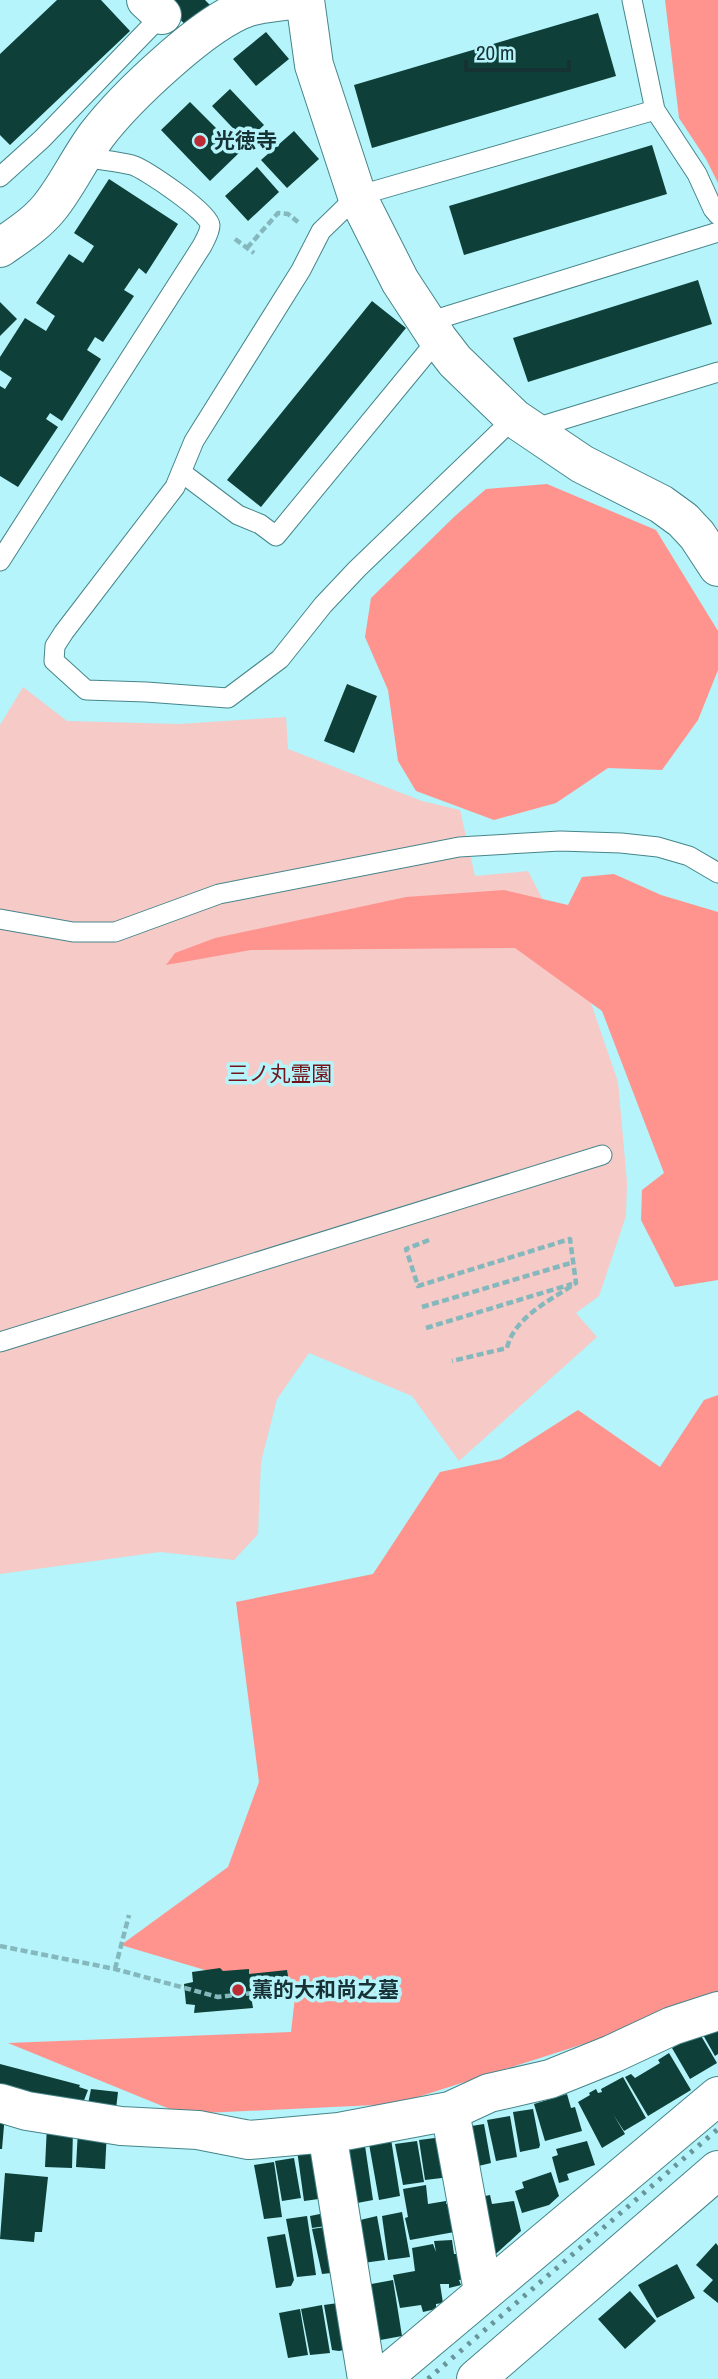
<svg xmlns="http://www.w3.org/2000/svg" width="718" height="2379" viewBox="0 0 718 2379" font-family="'Archivo Narrow','Noto Sans JP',sans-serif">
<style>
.green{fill:#f5cac7}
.forest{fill:#ff948f}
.building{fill:#0e3f39}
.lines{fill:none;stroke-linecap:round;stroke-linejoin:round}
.service-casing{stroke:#46858a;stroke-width:21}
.minor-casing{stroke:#46858a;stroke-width:40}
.path{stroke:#84b8bd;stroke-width:4.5;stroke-dasharray:7 3.5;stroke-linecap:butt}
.service{stroke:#fff;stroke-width:19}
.minor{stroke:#fff;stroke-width:38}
.rail{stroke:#679599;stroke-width:5;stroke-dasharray:3.5 7;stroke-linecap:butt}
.poi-dot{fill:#bc2c34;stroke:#b4f4fa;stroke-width:2.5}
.labels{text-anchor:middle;stroke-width:7;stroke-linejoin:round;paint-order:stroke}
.poi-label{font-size:21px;font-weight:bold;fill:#173134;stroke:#b4f4fa;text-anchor:start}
.park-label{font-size:21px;fill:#711319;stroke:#b4f4fa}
</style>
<rect width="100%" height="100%" fill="#b4f4fa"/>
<path class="green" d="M23,687l44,34 112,3 107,-7 2,32 134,52 38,9 15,66 53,-5 53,103 37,108 9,100 -1,34 -27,80 -23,17 21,24 -138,124 -47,-65 -103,-43 -32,46 -16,63 -3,72 -24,26 -74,-8 -160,22v-849z"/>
<path class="forest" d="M665,0h53v183l-12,-24 -27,-41z
M547,484l109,46 62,101v39l-20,50 -36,50 -54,-2 -52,35 -62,17 -78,-29 -18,-30 -10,-71 -23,-53 6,-39 84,-82 31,-27z
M614,874l47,21 57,17v368l-43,7 -34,-67 1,-30 22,-17 -62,-162 -87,-63 -264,2 -85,15 9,-12 40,-15 191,-41 98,-7 64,15 14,-28z
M718,1395v606l-322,103 -214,10 -174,-71 283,-11 4,-35 -174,-52 107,-78 31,-85 -23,-180 137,-28 67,-102 61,-13 77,-49 82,57 44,-67z"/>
<path class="building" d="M57,0h44l29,31 -120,114 -10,-10v-81z
M172,0h33l6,6 -21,23 -24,-23z
M598,13l18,63 -244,72 -18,-63z
M266,32l23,27 -33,27 -23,-27z
M230,89l34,36 -18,17 -34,-36z
M190,102l50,50 -30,29 -49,-51z
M294,131l25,28 -32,29 -26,-28z
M652,145l15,49 -203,61 -15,-49z
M257,167l22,25 -31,29 -23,-25z
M109,179l69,45 -32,50 -7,-6 -15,22 10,6 -31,46 -8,-5 -8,13 14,9 -39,62 -12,-8 -4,6 12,8 -40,60 -18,-11v-90l5,3 7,-11 -12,-8v-13l25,-39 21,13 9,-15 -19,-13 33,-49 14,9 11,-17 -20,-13z
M698,280l14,44 -184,58 -15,-44z
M372,301l34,27 -145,179 -34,-27z
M0,302l17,17 -17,17z
M347,684l30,12 -23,57 -30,-12z
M220,1968l3,3 26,-2v5l38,-4 4,25 -39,7 1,6 -59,5 1,-8 -9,-1 -2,-20 9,-2 -1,-10z
M718,2020v34l-3,2 -17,-30z
M700,2034l17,29 -27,16 -18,-31z
M669,2053l22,37 -43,26 -23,-39 6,-3 4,4 25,-15 -2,-3z
M0,2064l80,21 -1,2 9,3 -5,13 -83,-13z
M623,2077l23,41 -22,13 -11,-17 12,20 -23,14 -24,-46 12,-7 -1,-2 7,-4 2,4 4,-1 -1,-3z
M91,2089l27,3 -2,17 -28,-5z
M567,2094l4,14 4,-1 7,24 -37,10 -11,-37z
M533,2109l7,36 -1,3 -19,4 -7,-40z
M0,2113l5,1 -3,35h-2z
M510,2116l7,41 -21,4 -9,-41z
M484,2124l7,39 -21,5 -5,-41z
M47,2125l26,6 -1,37 -27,-1z
M78,2130l29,1 -2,38 -29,-2z
M390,2133l10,63 -21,4 -10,-56z
M443,2137l7,40 -25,3 -6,-40z
M364,2139l9,61 -21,4 -9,-61z
M417,2141l7,41 -21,3 -8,-41z
M587,2141l8,24 -28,9 2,6 -10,3 -7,-26 6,-2 -2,-6z
M317,2147l9,51 -22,3 -7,-51z
M294,2158l7,40 -19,3 -7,-40z
M274,2162l8,55 -18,2 -10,-54z
M551,2172l8,24 -10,9 -27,8 -7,-22 9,-3 -2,-6z
M5,2173l43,4 -6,55h-7l-1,10 -34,-3z
M426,2185l2,19 18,-3v3l8,-1 6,28 -50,9 -5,-22 3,-1 -5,-28z
M490,2195l2,9 22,-3 7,30 -35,32 -10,-65z
M402,2212l8,45 -22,3 -6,-44z
M320,2214l2,6 9,-1 2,6 -21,3 -2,-12z
M307,2216l9,59 -19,2 -11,-58z
M377,2216l8,44 -22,3 -7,-42z
M332,2226l8,46 -18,2 -10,-45z
M285,2234l9,46 -3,6 -15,2 -9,-51z
M452,2240l2,14h10l4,25 -9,1 2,5 -12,3v-4h-9l3,19 -7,1v5l-13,3 -2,-7 -21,3 -7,-33 22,-4 -3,-23 21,-4 3,8 -2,-11z
M716,2243l2,3v57l-15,-12 10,-11 -17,-15z
M677,2264l18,34 -38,20 -19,-33z
M393,2280l9,56 -27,5 -9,-56z
M630,2291l26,30 -31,28 -27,-30z
M345,2302l7,46 -13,3 -7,-1 -8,-45z
M322,2305l8,48 -20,2 -9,-46z
M300,2309l8,46 -20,3 -9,-45z"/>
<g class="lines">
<defs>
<path id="service" d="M632,0l23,110 42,64 16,35 5,6
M0,177l42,-38 120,-124
M428,322l290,-90
M514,418l-157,151 -34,36 -43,54 -52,39 -82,-6 -60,-2 -32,-29 1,-15 9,-14 111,-145 19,-46 107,-171 20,-39 36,-35 298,-86
M532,429l186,-57
M181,472l57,43 22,9 16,12 162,-197
M0,561l202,-315c3,-6 8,-14 8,-21 0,-12 -65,-56 -78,-60 -16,-4 -33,-5 -49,-8
M0,919l73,13h42l104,-38 240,-47 101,-6 61,2 37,4 31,9 29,17
M0,1342l602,-187"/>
<path id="minor" d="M146,0l16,15
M305,0l9,65 43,131 43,85 38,58 17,22 59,57 68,46 79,40 22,16 14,15 21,32
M0,248c17,-12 36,-24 49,-40 18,-22 30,-49 47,-72 28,-37 109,-115 153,-129 13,-4 29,-5 42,-7
M0,2103l27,8 94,15 77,4 51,10 90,-8 111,-21 39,-18 61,-14 62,-25 60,-28 46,-15
M450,2111l33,180
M327,2133l40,246
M381,2379l337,-283
M476,2379l242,-209"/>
</defs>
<use href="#service" class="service-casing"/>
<use href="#minor" class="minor-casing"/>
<path class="path" d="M235,239l19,14
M247,248l31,-35 10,1 10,8
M429,1240l-23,9 12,37 152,-47 6,44c-25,17 -62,34 -69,65l-55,13
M422,1307l152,-45
M426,1328l146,-44
M0,1946l115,23 103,28 127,-15
M115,1969l14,-54"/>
<use href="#service" class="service"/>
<use href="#minor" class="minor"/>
<path class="rail" d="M428,2379l290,-250"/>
</g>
<g class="poi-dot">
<circle cx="200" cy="141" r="7"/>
<circle cx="238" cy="1990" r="7"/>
</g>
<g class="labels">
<g class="poi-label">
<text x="214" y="148">光徳寺</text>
<text x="252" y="1997">薫的大和尚之墓</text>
</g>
<g class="park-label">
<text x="280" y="1081">三ノ丸霊園</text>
</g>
</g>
<path d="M466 60v10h103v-10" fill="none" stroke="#173134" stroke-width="3.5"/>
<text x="476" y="60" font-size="21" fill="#173134" stroke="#b4f4fa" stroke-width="5" paint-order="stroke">20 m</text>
</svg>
